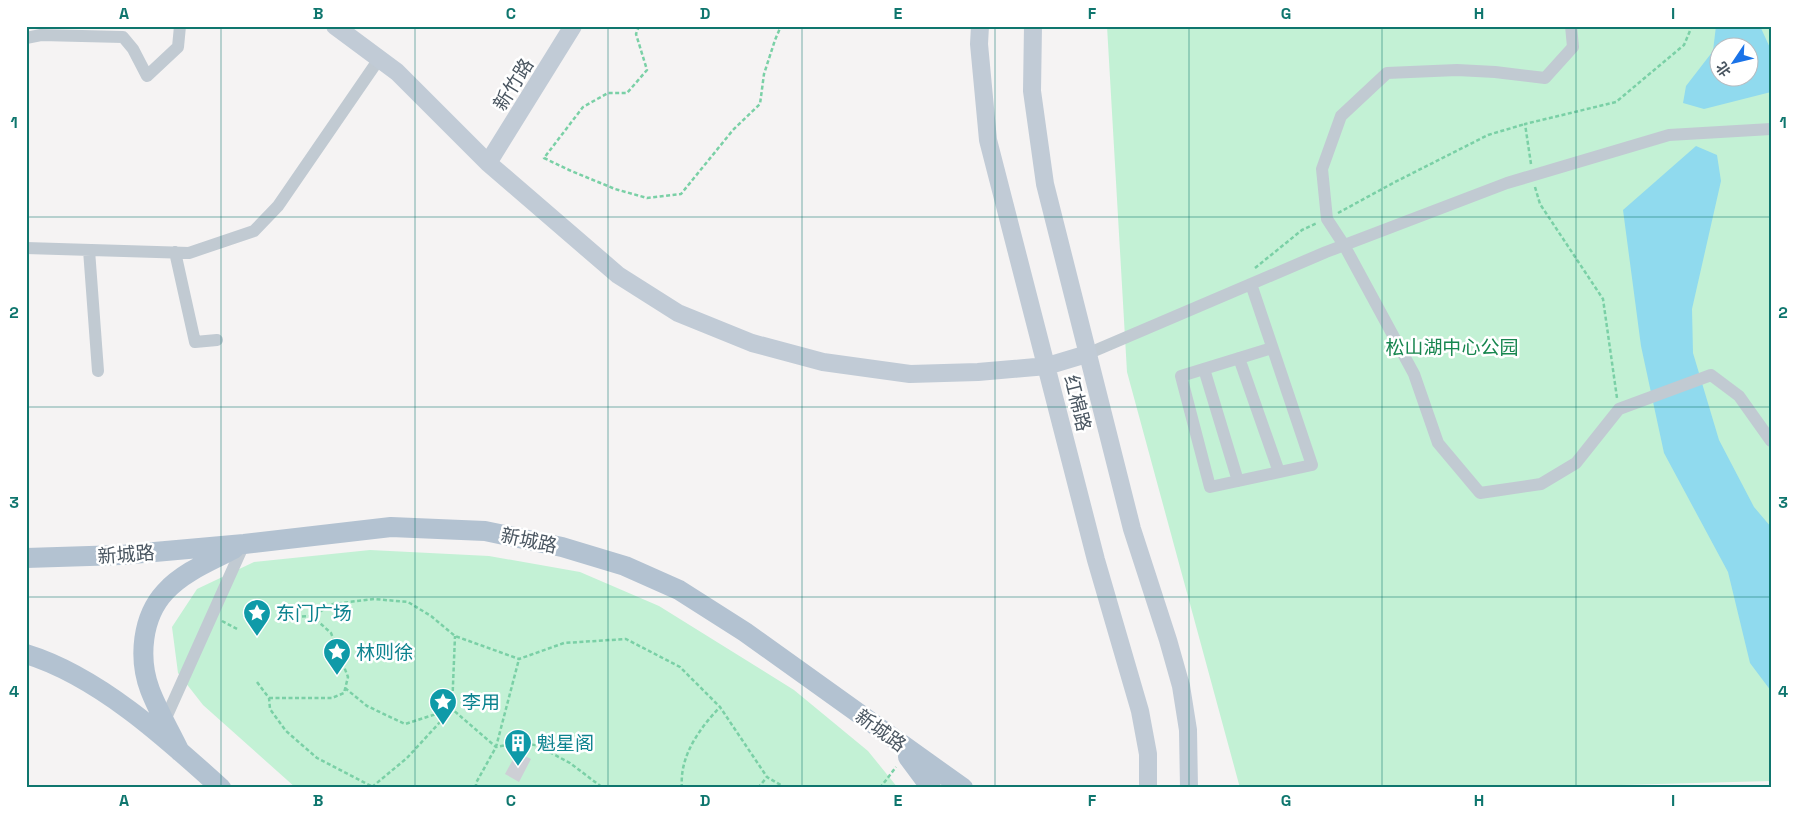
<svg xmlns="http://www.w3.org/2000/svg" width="1797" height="814" viewBox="0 0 1797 814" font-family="'Space Grotesk','Noto Sans SC',sans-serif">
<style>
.green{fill:#c3f1d5;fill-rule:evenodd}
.water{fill:#90daee;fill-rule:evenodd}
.building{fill:#cdcfd5}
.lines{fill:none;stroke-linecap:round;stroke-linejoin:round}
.path{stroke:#7ad0a6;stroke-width:2.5;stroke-dasharray:4 2.5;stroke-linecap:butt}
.street{stroke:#c1cad2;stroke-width:12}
.secondary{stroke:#c1cbd6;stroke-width:18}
.primary{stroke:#b3c2d1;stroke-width:20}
.grid{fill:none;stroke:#0f766e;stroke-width:1;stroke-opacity:0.55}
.labels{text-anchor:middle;stroke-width:5;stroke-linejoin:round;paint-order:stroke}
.street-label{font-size:19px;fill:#4a5661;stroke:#fff}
.park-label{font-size:19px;fill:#17864f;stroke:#fff}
.culture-label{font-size:19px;fill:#0d838f;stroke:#fff;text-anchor:start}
.neatline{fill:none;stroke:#0f766e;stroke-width:2}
.grid-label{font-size:16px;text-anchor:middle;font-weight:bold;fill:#0f766e}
</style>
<rect width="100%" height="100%" fill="#f5f3f3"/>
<path class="green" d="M1107,26h664v755l-150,4 -24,3h-357l-113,-416zM1720,48h30v30h-30z
M370,550l119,6 91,16 79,34 135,84 74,61 30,37h-602l-93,-83 -25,-32 -6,-46 25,-38 57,-27z"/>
<path class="water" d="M1716,26h44l11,24v42l-67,17 -21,-6 3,-17 27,-35zM1720,48h30v30h-30z
M1696,146l21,9 4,26 -29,128 1,44 26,87 35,67 17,20v164l-21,-28 -22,-91 -64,-119 -23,-107 -18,-136z"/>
<path class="building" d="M517,752l14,7 -12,23 -14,-8z"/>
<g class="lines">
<path class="path" d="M639,26l-3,8 11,36 -20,23h-19l-25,14 -39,51 25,12 46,19 32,9 34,-4 52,-64 27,-26 4,-30 11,-34 6,-14
M1531,164l-6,-40 91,-22 68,-57 8,-19
M1535,187l5,17 63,95 14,99
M1338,213l57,-31 93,-47 37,-11
M1255,268l47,-38 15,-7
M289,617l23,-1 21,-12 41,-5 34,3 23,14 24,20 64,23 45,-16 62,-4 54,28 40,40 47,70 19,11
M222,621l17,9
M257,682l12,16 1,11 16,22 31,27 58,30
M345,688l22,18 38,18 47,-15 44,38 27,-5 15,4 32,17 33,25
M269,698h63l12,-5 4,-16 -17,-44 -19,-17
M372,787l35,-29 45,-49 3,-73
M476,788v-5l20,-36 23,-88
M682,788c-3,-32 18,-60 38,-81
M758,788l9,-11
M880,788l16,-21"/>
<path class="street" d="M1571,26l2,21 -28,31 -50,-6 -38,-2 -70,3 -46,43 -19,53 5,50 17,26 70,129 24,69 42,50 61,-9 35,-21 43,-54 92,-34 28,21 32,45
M26,38l15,-3 82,2 10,12 14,27 31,-29 2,-21
M26,248l163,5 65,-22 24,-25 101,-147
M89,250l9,121
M175,252l20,90 22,-2
M1251,284l61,181 -102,22 -29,-111 91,-28
M1087,354l239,-102 181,-69 162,-48 102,-6
M1239,358l40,114
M1204,369l34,112
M165,720l79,-176"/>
<path class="secondary" d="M335,26l62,46 91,91 130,112 60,38 74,30 71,19 87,12 68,-2 69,-6 40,-12
M980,26l-1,18 9,96 108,420 44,151 8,43v34
M1033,26l-1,65 13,93 87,345 36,111 13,46 7,44 1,58
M488,163l85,-137"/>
<path class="primary" d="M26,558l95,-3 123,-11 147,-17 94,4 77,16 63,19 54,24 66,42 218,156
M26,654c72,22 140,84 195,134
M180,752c-10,-21 -22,-41 -30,-62 -12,-32 -8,-73 15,-98 18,-20 46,-31 69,-43
M908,757l23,31"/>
</g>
<path class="grid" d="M221,26v762M415,26v762M608,26v762M802,26v762M995,26v762M1189,26v762M1382,26v762M1576,26v762M26,217h1745M26,407h1745M26,597h1745"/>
<defs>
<symbol id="sight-pin" viewBox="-11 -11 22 30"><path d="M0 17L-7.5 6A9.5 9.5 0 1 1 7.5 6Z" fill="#0f9aa8" stroke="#fff"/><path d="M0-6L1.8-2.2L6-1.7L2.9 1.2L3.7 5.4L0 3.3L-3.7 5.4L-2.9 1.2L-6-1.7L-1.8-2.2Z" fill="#fff"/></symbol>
<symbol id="building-pin" viewBox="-11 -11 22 30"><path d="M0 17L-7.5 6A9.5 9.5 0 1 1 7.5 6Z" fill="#0f9aa8" stroke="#fff"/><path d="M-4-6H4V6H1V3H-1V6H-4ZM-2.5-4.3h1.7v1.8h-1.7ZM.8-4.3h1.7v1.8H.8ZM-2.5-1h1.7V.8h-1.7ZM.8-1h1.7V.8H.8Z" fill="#fff"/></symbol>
</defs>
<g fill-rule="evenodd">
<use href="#sight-pin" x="241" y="597" width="32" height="43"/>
<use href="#sight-pin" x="321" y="636" width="32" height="43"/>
<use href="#sight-pin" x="427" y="686" width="32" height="43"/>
<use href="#building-pin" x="502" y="727" width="32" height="43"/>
</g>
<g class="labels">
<g class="street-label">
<text transform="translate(513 84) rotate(-58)" y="7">新竹路</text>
<text transform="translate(1078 403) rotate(76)" y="7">红棉路</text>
<text transform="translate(529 540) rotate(12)" y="7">新城路</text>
<text transform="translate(126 554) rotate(-4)" y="7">新城路</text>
<text transform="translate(881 730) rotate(36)" y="7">新城路</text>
</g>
<g class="park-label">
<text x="1452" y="354">松山湖中心公园</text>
</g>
<g class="culture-label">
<text x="276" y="620">东门广场</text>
<text x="356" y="659">林则徐</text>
<text x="462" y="709">李用</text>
<text x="537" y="750">魁星阁</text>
</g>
</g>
<rect width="1797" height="814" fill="none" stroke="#ffffff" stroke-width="55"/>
<g transform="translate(1734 62) rotate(235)"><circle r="24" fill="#ffffff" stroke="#b7bbc0"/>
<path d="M0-4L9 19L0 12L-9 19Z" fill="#1a73e8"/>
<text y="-8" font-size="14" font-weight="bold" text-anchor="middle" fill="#4a5661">北</text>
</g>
<rect x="28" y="28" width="1742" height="758" class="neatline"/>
<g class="grid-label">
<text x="124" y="19">A</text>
<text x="318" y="19">B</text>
<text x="511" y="19">C</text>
<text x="705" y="19">D</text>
<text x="898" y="19">E</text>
<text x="1092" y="19">F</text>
<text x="1286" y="19">G</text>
<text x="1479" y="19">H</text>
<text x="1673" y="19">I</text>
<text x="14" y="128">1</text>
<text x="1783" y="128">1</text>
<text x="14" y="318">2</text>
<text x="1783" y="318">2</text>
<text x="14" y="508">3</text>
<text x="1783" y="508">3</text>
<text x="14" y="697">4</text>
<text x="1783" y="697">4</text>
<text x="124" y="806">A</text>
<text x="318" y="806">B</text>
<text x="511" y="806">C</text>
<text x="705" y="806">D</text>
<text x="898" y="806">E</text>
<text x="1092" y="806">F</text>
<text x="1286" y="806">G</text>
<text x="1479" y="806">H</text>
<text x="1673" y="806">I</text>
</g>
</svg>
